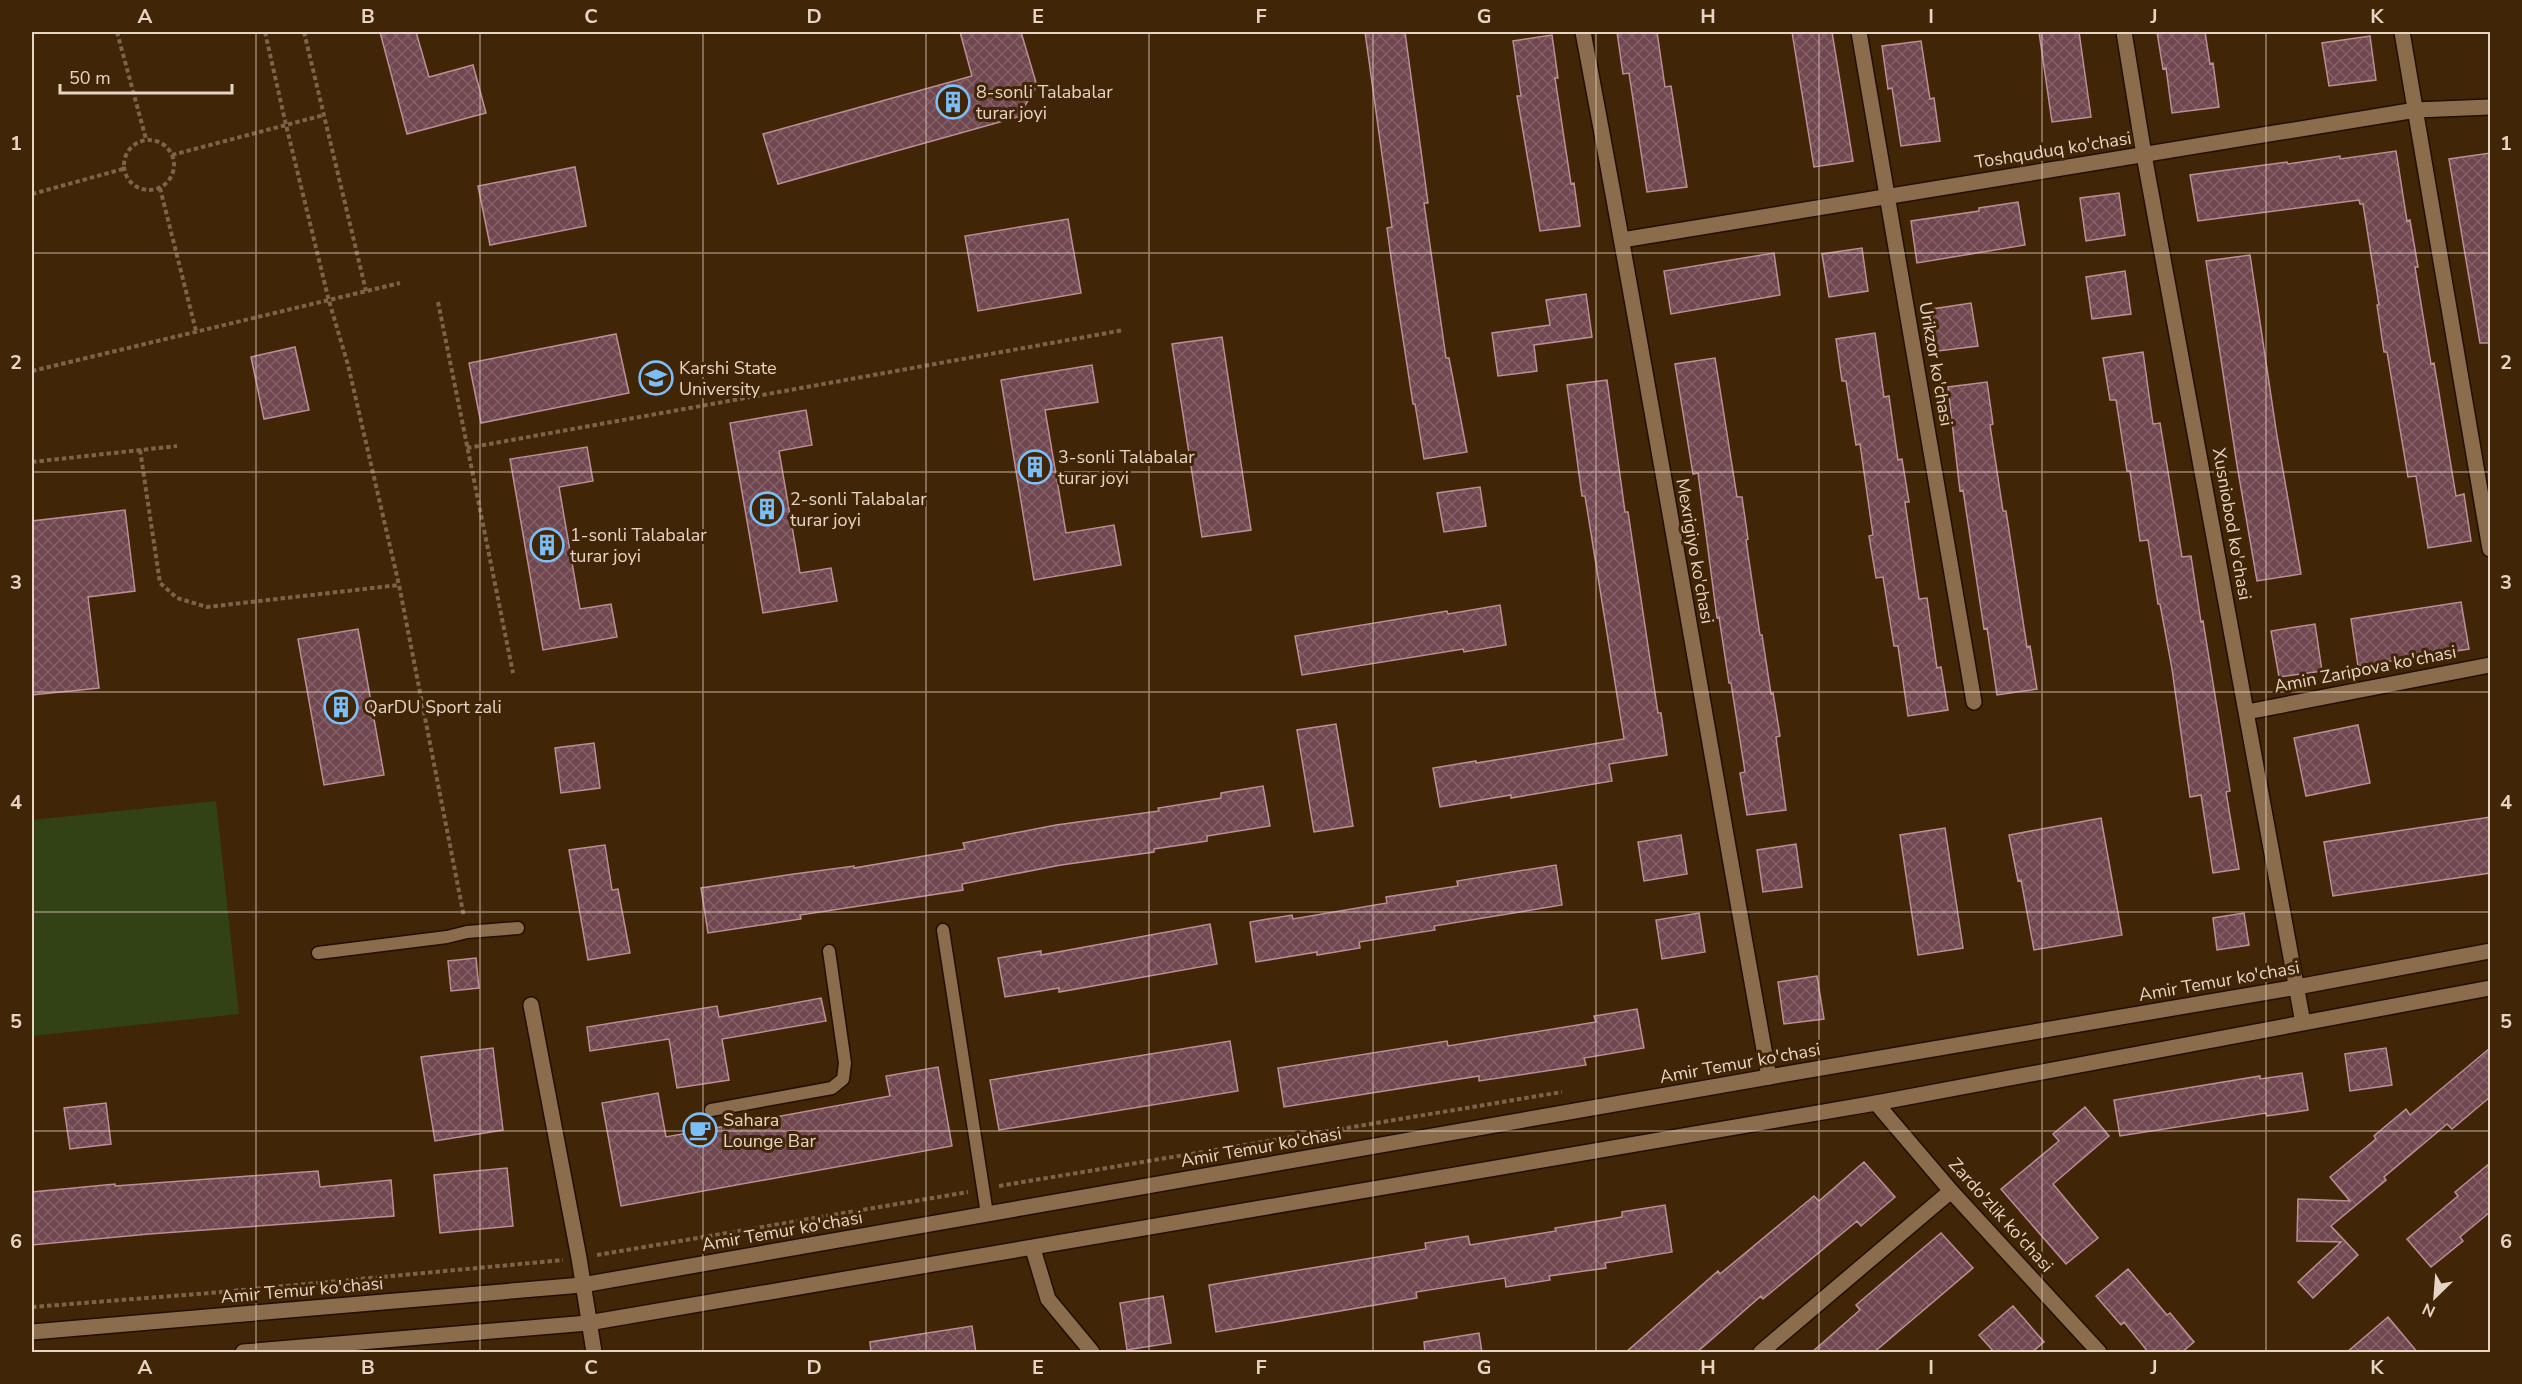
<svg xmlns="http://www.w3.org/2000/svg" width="2522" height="1384" viewBox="0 0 2522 1384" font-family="'Nunito Sans',sans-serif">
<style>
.grass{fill:#324214}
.building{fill:url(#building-cross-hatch);stroke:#bd8e97;stroke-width:1.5}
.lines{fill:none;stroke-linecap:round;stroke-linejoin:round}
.lane-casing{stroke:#220f00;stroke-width:15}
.street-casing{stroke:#220f00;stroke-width:18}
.secondary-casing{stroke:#220f00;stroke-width:18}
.path{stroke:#7c644b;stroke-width:4;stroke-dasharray:4.5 3;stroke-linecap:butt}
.lane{stroke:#8b6c4d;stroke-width:12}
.street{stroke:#8b6c4d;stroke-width:15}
.secondary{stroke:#8b6c4d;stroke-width:15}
.grid{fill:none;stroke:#e6d4c4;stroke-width:1.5;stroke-opacity:0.55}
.labels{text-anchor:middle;stroke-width:6;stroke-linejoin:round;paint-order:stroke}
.poi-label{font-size:18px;fill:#e6d4c4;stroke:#402506;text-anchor:start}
.street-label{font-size:18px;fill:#e6d4c4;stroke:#402506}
.neatline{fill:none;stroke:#e6d4c4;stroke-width:2}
.grid-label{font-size:20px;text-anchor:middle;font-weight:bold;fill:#e6d4c4}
</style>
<defs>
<pattern id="building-cross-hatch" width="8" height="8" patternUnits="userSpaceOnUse" patternTransform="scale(1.5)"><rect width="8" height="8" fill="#70464f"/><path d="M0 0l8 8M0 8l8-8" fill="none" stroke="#846067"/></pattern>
</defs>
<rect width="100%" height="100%" fill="#402506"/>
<path class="grass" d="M216,801l23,213 -207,22v-216z"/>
<path class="building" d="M380,32h36l13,45 44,-12 13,48 -79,21z
M960,32h61l16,54 -19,31 -240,67 -15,-50 209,-58z
M1365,32h40l23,171h-4l22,155h3l18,94 -43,7 -9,-55h-2l-17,-111 -9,-65 5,-1z
M1617,32h40l8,55 6,-1 16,101 -40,5 -18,-119 -6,1z
M1792,32h40l21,129 -39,6z
M2039,32h40l12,85 -39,5z
M2157,32h48l5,32 3,-1 6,44 -47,6 -6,-45 -3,1z
M1552,35l6,43h-3l16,106 3,-1 6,43 -40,5 -23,-135h4l-8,-55z
M2370,36l6,44 -47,6 -7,-43z
M1921,41l9,58 4,-1 6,43 -39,5 -9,-58 -4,1 -6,-43z
M2396,151l11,70 3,-1 8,47h-3l16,97 3,-1 22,133 8,-2 7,47 -43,7 -12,-72 -8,1 -21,-125h-3l-7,-47h2l-16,-101h-3l-1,-4 -161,21 -8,-46 97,-13 1,2 52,-8v3z
M2490,153v190h-10l-31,-184z
M575,167l11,59 -96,19 -12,-59z
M2119,193l6,42 -39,6 -6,-43z
M2018,202l7,43 -108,18 -6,-42 68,-10v-3z
M1068,219l13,74 -103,18 -13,-75z
M1862,248l6,43 -39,6 -7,-43z
M1774,253l6,42 -109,19 -7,-43z
M2250,255l27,181 24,138 -44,7 -20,-116 -31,-204z
M2125,271l6,43 -39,5 -6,-42z
M1586,294l6,43 -58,8 3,26 -39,5 -6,-43 58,-8 -4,-25z
M1971,303l7,43 -40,5 -6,-42z
M1875,333l9,64 5,-1 9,64 4,-1 7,43h-4l14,97 8,-1 10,70 4,-1 7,43 -40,6 -10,-70h-4l-11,-69 -7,1 -7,-42 4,-1 -13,-91 -4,1 -10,-64h-4l-6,-42z
M616,334l13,59 -148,30 -12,-60z
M1222,337l29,193 -49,7 -30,-193z
M295,347l14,63 -45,9 -13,-62z
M2143,352l10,72 7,-1 22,134 9,-1 10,66 2,-1 19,118 8,52 -4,1 13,77 -26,4 -12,-78 -11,2 -18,-128 -12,-65h-2l-10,-64 -8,1 -10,-70h-3l-11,-71h-6l-7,-42z
M1715,358l22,139h5l6,42 -2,1 14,95h2l9,59 2,-1 7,43 -4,1 10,73 -39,5 -7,-42 5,-1 -14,-89h-2l-10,-66 -2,1 -19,-145 -5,1 -18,-110z
M1092,365l6,37 -53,8 21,123 48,-8 7,40 -87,15 -33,-200z
M1607,380l18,132h3l30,201h3l6,42 -58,9 3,17 -101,17v-3l-71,12 -7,-39 43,-7v2l148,-24 -39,-243h-3l-15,-111z
M1987,382l6,42 -3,1 13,86h3l21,136 3,-1 7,43 -40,6 -10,-67 -3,1 -21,-139 -3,1 -12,-104z
M806,410l6,35 -33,6 21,122 31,-5 6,33 -74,12 -33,-190z
M587,447l6,34 -34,6 21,122 31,-5 6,33 -74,13 -33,-191z
M1480,487l6,39 -42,6 -7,-39z
M125,510l10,81 -47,6 11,91 -67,7v-174z
M2461,602l8,47 -111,17 -7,-47z
M1500,605l6,40 -42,7 -1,-3 -161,26 -7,-39 152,-25 1,3z
M2315,624l7,47 -43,6 -8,-46z
M358,629l26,146 -60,10 -26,-146z
M1336,724l17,102 -39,6 -17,-102z
M2358,725l12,58 -64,13 -12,-58z
M594,743l6,45 -39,5 -6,-45z
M1263,786l7,40 -63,10v5l-53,8v3l-93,13 -99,19 1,6 -163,25 1,4 -93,14 -7,-45 93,-14 60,-8v2l111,-19 -2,-6 93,-18 103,-14 -1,-3 63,-10v-5z
M2490,817v56l-157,23 -9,-54z
M2101,818l21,117 -88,15 -13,-70 -3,1 -9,-46z
M1945,828l18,120 -45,7 -18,-120z
M1681,835l6,39 -43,7 -6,-39z
M1796,844l6,43 -39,5 -6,-42z
M605,845l7,45 6,-1 12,64 -42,7 -19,-110z
M1556,865l6,40 -128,21 1,4 -76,12 1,6 -43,7v-3l-61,10 -6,-40 42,-7 1,4 94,-16 -1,-6 72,-11 -1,-5z
M1699,913l6,39 -43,7 -6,-39z
M2244,913l5,32 -32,5 -4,-32z
M1210,924l7,40 -158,28v-4l-54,9 -7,-39 43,-7v4z
M476,958l3,30 -28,3 -3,-30z
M1817,976l7,43 -40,5 -6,-42z
M821,998l5,23 -104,18 7,41 -52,8 -8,-49 -79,12 -3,-24 130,-21 2,11z
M1637,1009l7,39 -60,10 2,7 -107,16v-5l-195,31 -6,-39 169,-27 1,5 148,-24 -2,-6z
M1230,1041l8,50 -239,39 -9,-50z
M493,1048l10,82 -68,11 -14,-84z
M2386,1048l6,37 -42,6 -5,-37z
M2490,1048v49l-38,32 -5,-5 -63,53 2,3 -55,46 27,29 -45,43 -15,-16 43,-40 -44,-1 1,-42 52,2 -20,-24 46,-38 -2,-3 32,-27 4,6z
M938,1067l14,79 -331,60 -19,-103 56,-10 8,44 224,-41 -4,-20z
M2302,1073l6,37 -41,6 -1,-3 -146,23 -6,-36 146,-24v3z
M106,1103l5,41 -41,5 -6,-41z
M2085,1107l24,29 -56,48 45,54 -32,26 -65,-75 58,-48 -6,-7z
M1864,1162l31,35 -34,29 -4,-5 -94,78 -2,-3 -65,57h-71l93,-82 2,3 94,-78 5,5z
M2490,1163v49l-30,25 3,4 -32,26 -24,-28 51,-43 -3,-4z
M507,1168l6,58 -73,7 -6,-58z
M318,1171l2,16 71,-7 3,36 -245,18 -117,11v-53l83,-8v2z
M1665,1205l7,47 -67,11 1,5 -57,8 1,4 -44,7 -1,-9 -89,14 1,6 -201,34 -7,-47 217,-36 -1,-6 43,-7 2,9 86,-14 -1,-3 67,-11v-5z
M1941,1233l32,35 -100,85h-62l49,-43 -4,-5z
M2128,1269l39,46 3,-2 24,29 -13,11h-32l-25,-31 -3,3 -25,-29z
M1163,1296l8,47 -44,7 -7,-47z
M2013,1306l31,36 -13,11h-36l-16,-18z
M2388,1317l30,36h-72z
M972,1326l4,27h-105l-1,-11z
M1479,1333l3,20h-57l-1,-11z"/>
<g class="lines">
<defs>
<path id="lane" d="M943,930l44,284
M318,953l129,-16 20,-5 51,-4
M711,1110l121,-22 11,-9 2,-16 -16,-112"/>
<path id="street" d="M1583,32c66,347 123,697 186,1045
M1859,32l115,670
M2402,32l88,517
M1622,240l794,-130 74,-3
M2247,712l243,-47
M531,1005l48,253 15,94
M1876,1103l75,88 148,161
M1033,1249l15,50 44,53
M1761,1352l190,-161"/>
<path id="secondary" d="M2124,32l20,123 159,868
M32,1332l550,-47 1187,-208 528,-90 193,-36
M243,1352l345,-29 1288,-220 614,-115"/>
</defs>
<use href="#lane" class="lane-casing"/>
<use href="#street" class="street-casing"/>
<use href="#secondary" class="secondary-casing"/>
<path class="path" d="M117,32l29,107
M265,32l21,93 43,176 19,64 51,220 65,332
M304,32l62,259
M124 165a25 25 0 1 1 50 0a25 25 0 1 1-50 0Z
M172,155l152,-40
M160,188l36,143
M32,194l91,-25
M438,302l75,371
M32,371l368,-88
M467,448l657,-118
M140,450l20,133 17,15 30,9 192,-22
M32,462l145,-16
M999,1186l563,-94
M597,1255l371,-63
M32,1307l178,-14 353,-33"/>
<use href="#lane" class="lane"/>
<use href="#street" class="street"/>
<use href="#secondary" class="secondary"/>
</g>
<path class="grid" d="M256,32v1320M480,32v1320M703,32v1320M926,32v1320M1149,32v1320M1373,32v1320M1596,32v1320M1819,32v1320M2042,32v1320M2266,32v1320M32,253h2458M32,472h2458M32,692h2458M32,912h2458M32,1131h2458"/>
<defs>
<symbol id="building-ring" viewBox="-11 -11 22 22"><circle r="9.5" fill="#402506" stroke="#7bbef8" stroke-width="1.5"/><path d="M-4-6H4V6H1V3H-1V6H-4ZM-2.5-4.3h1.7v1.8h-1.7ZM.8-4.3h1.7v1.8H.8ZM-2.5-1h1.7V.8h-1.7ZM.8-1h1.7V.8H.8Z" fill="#7bbef8"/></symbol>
<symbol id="university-ring" viewBox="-11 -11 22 22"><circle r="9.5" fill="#402506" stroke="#7bbef8" stroke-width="1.5"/><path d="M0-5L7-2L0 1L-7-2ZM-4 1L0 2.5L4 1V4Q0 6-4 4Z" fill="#7bbef8"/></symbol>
<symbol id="cafe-ring" viewBox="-11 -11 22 22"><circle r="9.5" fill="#402506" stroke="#7bbef8" stroke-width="1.5"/><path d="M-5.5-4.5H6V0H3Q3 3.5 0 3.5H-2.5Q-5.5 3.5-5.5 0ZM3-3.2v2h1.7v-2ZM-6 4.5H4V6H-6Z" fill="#7bbef8"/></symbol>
</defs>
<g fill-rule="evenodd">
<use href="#building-ring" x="934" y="83" width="38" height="38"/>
<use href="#university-ring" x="637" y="359" width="38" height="38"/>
<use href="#building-ring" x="1016" y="448" width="38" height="38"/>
<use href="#building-ring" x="748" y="490" width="38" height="38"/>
<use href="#building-ring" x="528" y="526" width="38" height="38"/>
<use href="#building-ring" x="322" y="688" width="38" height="38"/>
<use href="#cafe-ring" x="681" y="1111" width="38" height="38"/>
</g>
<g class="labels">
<g class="poi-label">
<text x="976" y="98">8-sonli Talabalar<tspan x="976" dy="21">turar joyi</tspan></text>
<text x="679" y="374">Karshi State<tspan x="679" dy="21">University</tspan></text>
<text x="1058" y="463">3-sonli Talabalar<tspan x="1058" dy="21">turar joyi</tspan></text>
<text x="790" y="505">2-sonli Talabalar<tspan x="790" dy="21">turar joyi</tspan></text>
<text x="570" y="541">1-sonli Talabalar<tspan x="570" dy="21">turar joyi</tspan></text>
<text x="364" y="713">QarDU Sport zali</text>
<text x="723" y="1126">Sahara<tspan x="723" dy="21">Lounge Bar</tspan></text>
</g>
<g class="street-label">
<text transform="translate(2053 150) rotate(-9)" y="6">Toshquduq ko'chasi</text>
<text transform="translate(1936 364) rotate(80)" y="6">Urikzor ko'chasi</text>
<text transform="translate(2232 524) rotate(80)" y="6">Xusniobod ko'chasi</text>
<text transform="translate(1695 551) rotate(80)" y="6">Mexrigiyo ko'chasi</text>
<text transform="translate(2365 669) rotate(-11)" y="6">Amin Zaripova ko'chasi</text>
<text transform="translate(2219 981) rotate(-10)" y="6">Amir Temur ko'chasi</text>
<text transform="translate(1740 1063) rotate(-10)" y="6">Amir Temur ko'chasi</text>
<text transform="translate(1261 1147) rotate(-10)" y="6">Amir Temur ko'chasi</text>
<text transform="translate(2001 1215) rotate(48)" y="6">Zardo'zlik ko'chasi</text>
<text transform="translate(782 1231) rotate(-10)" y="6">Amir Temur ko'chasi</text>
<text transform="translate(302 1290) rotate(-5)" y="6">Amir Temur ko'chasi</text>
</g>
</g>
<rect width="2522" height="1384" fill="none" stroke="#402506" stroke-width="66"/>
<g transform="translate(2435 1297) rotate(205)" stroke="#402506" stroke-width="4.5" paint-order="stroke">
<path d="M0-4.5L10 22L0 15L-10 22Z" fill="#e6d4c4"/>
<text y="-9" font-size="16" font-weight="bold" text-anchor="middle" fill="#e6d4c4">N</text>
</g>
<path d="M60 84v9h172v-9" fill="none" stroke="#e6d4c4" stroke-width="3"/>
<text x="69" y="84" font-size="18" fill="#e6d4c4" stroke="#402506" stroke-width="4.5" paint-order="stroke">50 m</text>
<rect x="33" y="33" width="2456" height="1318" class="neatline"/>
<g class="grid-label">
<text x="145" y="23">A</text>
<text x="368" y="23">B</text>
<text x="591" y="23">C</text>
<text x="814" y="23">D</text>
<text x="1038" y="23">E</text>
<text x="1261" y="23">F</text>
<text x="1484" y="23">G</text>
<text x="1708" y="23">H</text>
<text x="1931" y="23">I</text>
<text x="2154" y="23">J</text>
<text x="2377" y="23">K</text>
<text x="16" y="150">1</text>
<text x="2506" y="150">1</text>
<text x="16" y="369">2</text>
<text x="2506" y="369">2</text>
<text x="16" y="589">3</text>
<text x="2506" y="589">3</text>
<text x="16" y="809">4</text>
<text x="2506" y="809">4</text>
<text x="16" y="1028">5</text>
<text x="2506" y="1028">5</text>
<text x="16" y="1248">6</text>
<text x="2506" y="1248">6</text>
<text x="145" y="1374">A</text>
<text x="368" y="1374">B</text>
<text x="591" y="1374">C</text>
<text x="814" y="1374">D</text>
<text x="1038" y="1374">E</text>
<text x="1261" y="1374">F</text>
<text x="1484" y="1374">G</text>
<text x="1708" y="1374">H</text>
<text x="1931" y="1374">I</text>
<text x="2154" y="1374">J</text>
<text x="2377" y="1374">K</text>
</g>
</svg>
